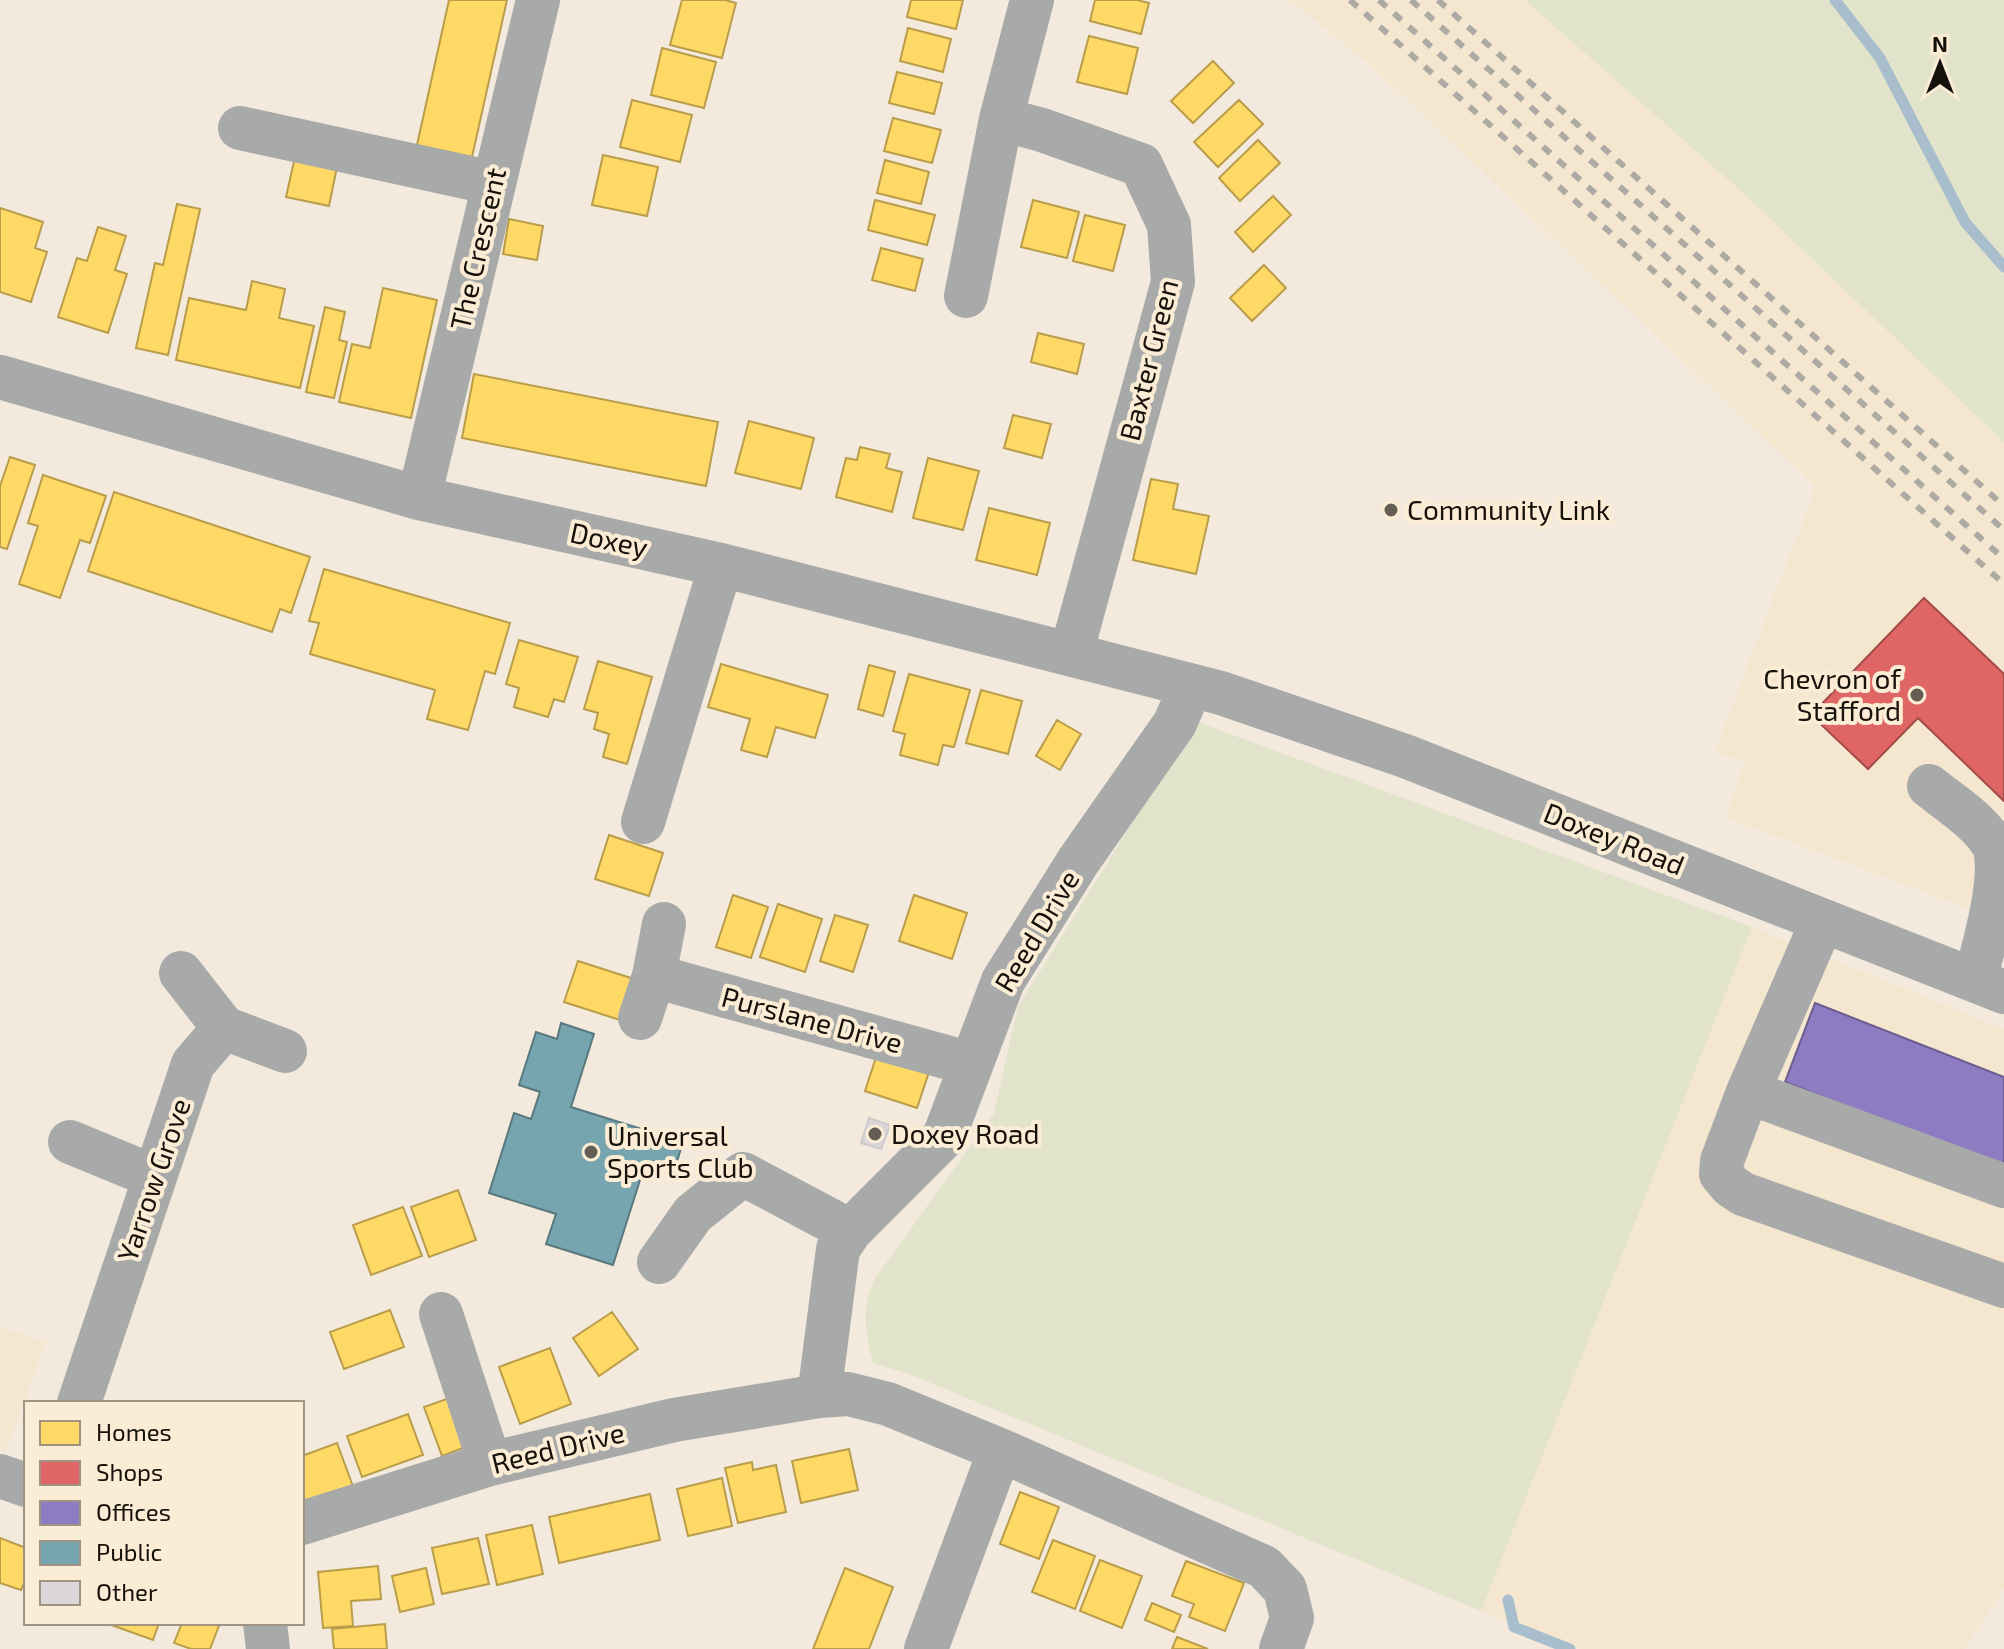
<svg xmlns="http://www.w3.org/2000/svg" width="2004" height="1649" viewBox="0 0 2004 1649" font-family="'Exo 2',sans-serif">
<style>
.built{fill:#f5e6d0}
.green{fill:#e1e4ca}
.homes{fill:#ffd966;stroke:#b99d4a;stroke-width:2}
.shops{fill:#e06666;stroke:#a34c4a;stroke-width:2}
.offices{fill:#8e7cc3;stroke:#6a5c8c;stroke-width:2}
.public{fill:#76a5af;stroke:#59797e;stroke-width:2}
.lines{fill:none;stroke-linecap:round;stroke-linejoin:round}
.stream{stroke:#a9becc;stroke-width:11}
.building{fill:#dbd7d9;stroke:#cdc9c8;stroke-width:2}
.minor{stroke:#a8aaa9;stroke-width:44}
.rail{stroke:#adaaa4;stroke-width:6;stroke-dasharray:10 10;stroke-linecap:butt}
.poi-dot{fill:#635d54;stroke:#fbecd5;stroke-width:3}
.labels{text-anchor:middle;stroke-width:8;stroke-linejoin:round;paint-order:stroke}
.street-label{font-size:28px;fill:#16110a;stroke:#fbecd5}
.poi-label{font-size:28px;fill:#16110a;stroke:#fbecd5;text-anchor:start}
</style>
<rect width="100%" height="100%" fill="#f3eadd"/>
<path class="built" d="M1290,0h235l215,190 264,252v480l-279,-105 20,-54 -30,-12 101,-264 -449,-425z
M1752,927l252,102v559l-40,61h-381l-102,-38z
M0,1327l45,15 -39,110 -6,-2z"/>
<path class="green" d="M1525,0h479v442l-264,-252z
M1195,721l557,206 -271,684 -572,-237 -36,-11c-8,-32 -12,-52 1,-83l120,-167 24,-106z"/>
<path class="homes" d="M449,0h58l-35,157 -55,-12z
M682,0h43l11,3 -14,55 -52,-13z
M911,0h52l-7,29 -49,-12z
M1095,0h42l12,3 -8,31 -51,-13z
M908,28l43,11 -8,33 -43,-11z
M1089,36l49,12 -11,46 -50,-12z
M662,48l54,14 -12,46 -53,-13z
M1213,61l21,22 -41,40 -22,-22z
M897,72l45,11 -8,31 -45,-11z
M632,100l60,15 -12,47 -60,-15z
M1239,100l24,24 -45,43 -24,-25z
M893,118l48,12 -9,33 -48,-12z
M1258,140l22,23 -40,38 -21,-23z
M603,155l55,12 -11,49 -55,-11z
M295,157l42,10 -8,39 -43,-9z
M885,160l44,12 -8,32 -44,-11z
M1273,196l18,19 -38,37 -18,-20z
M875,200l60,15 -8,30 -59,-15z
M1033,200l46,12 -12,46 -46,-11z
M177,204l23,5 -32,146 -32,-7 19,-85 8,2z
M0,208l43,14 -8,26 12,4 -16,50 -31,-10z
M1085,215l40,10 -12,46 -40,-10z
M509,219l34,7 -6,34 -34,-6z
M98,227l28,9 -11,34 12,4 -19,59 -50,-16 19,-59 10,3z
M881,248l42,11 -8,32 -43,-11z
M1264,265l22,23 -34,33 -22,-23z
M252,281l33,8 -6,29 35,8 -14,62 -124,-28 13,-62 57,12z
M383,288l54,12 -26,118 -72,-16 13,-58 18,4z
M325,307l20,5 -6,28 8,2 -13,56 -28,-6z
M1038,333l46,11 -7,30 -46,-12z
M474,374l244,48 -12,64 -244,-48z
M1013,415l38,9 -9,34 -38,-10z
M749,421l65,17 -13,51 -66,-16z
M860,447l30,7 -4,14 16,4 -10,40 -56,-15 10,-39 11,2z
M10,457l25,8 -28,84 -7,-2v-61z
M928,458l51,13 -16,59 -50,-12z
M43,475l63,21 -16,47 -10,-3 -20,58 -41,-14 19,-58 -10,-3z
M1151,479l27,5 -5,25 36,7 -13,58 -63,-14z
M114,492l196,65 -19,56 -11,-4 -8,23 -184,-61z
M989,508l61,15 -13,52 -61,-15z
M324,569l186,54 -15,51 -10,-3 -17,59 -41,-11 8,-29 -125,-36 9,-31 -10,-2z
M519,640l59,17 -14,45 -10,-3 -6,18 -34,-10 5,-19 -13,-4z
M598,661l54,16 -25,87 -24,-7 6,-23 -15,-5 4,-16 -14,-4z
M721,664l107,31 -13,43 -39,-11 -9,30 -26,-7 9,-31 -42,-12z
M869,665l26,7 -12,44 -25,-7z
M909,674l61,16 -16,57 -11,-2 -5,20 -38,-10 5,-21 -12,-3z
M981,690l41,11 -14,53 -42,-11z
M1057,720l24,14 -21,36 -24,-14z
M609,835l54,18 -14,43 -54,-17z
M733,895l35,12 -17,51 -35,-11z
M914,895l53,18 -15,46 -53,-18z
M778,904l44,15 -17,53 -45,-15z
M835,915l33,10 -15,47 -33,-11z
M578,961l56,18 -14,41 -56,-18z
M878,1051l52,18 -13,39 -52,-17z
M458,1190l18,50 -47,17 -18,-50z
M403,1207l19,49 -51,19 -18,-50z
M390,1310l14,37 -60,22 -14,-37z
M612,1312l26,37 -39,27 -26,-38z
M550,1348l21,56 -51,20 -21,-57z
M458,1395l18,48 -34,13 -18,-49z
M408,1414l15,41 -61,22 -15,-41z
M337,1443l17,46 -52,17v-50z
M849,1449l9,41 -57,13 -9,-42z
M752,1462l1,8 23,-5 10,47 -48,11 -13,-55z
M722,1478l10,48 -44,10 -11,-47z
M1020,1492l39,15 -20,52 -39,-15z
M650,1494l10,46 -101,23 -10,-46z
M532,1525l11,49 -46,11 -11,-50z
M0,1538l26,10v30l-5,12 -21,-7z
M478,1538l11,46 -47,10 -10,-46z
M1053,1540l42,16 -20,53 -43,-17z
M1100,1560l42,16 -20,52 -42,-17z
M1186,1561l58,22 -19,48 -36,-14 5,-13 -22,-8z
M378,1566l3,33 -30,2 2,25 -30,2 -5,-56z
M426,1568l8,36 -34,8 -8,-36z
M845,1568l48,19 -24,62h-56z
M1152,1603l29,12 -7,17 -29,-12z
M106,1623h53l-6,17z
M182,1623h38l-10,26h-19l-17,-6z
M385,1624l2,25h-53l-2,-20z
M1177,1637l31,12h-36z"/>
<path class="shops" d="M1924,598l80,76v127l-86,-83 -50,51 -57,-54z"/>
<path class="offices" d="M1815,1003l189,74v91l-219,-86z"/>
<path class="public" d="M561,1023l33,11 -23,73 112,35 -8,26 -21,-7 -5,19 -8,-3 -28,88 -67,-21 10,-30 -67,-21 25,-80 17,6 9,-27 -21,-7 17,-53 21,7z"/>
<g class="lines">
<path class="stream" d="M1835,0l45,58 85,164 39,45
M1508,1600l6,27 56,22"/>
</g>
<path class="building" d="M869,1118l21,7 -9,24 -20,-6z"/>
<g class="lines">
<path class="minor" d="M1001,119l41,11 99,35 28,60 4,57 -102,372
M240,128l253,55
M966,296l35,-177 31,-119
M0,377l419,121 302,67 500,128 184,63 599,236
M419,498l119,-498
M1929,786c21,17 51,35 65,60 10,32 -10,100 -19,134
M643,822l78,-257
M1822,922l-74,170 256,94
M181,973l43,55
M654,976l317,88
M640,1018l14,-42 10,-52
M1748,1092l-26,69 -1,13 10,12 12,8 261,92
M70,1142l85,35
M659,1262l34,-48 50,-40 107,57
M441,1314l49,150
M819,1396l19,-147 12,-18 94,-94 59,-156 76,-121 96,-137 16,-37
M79,1403l114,-339 31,-36 61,23
M0,1476l26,9
M302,1523l188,-59 184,-44 145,-24 29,-2 40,10 112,46 264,117 21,22 7,29 -11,31
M265,1623l3,26
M926,1649l74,-199"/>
<path class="rail" d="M1350,0l654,584
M1379,0l625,559
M1411,0l593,530
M1438,0l566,506"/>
</g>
<g class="poi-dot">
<circle cx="1391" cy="510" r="8"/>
<circle cx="1917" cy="695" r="8"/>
<circle cx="875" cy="1134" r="8"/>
<circle cx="591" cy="1152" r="8"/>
</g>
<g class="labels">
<g class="street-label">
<text transform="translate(478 249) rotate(-77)" y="10">The Crescent</text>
<text transform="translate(1149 360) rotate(-76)" y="10">Baxter Green</text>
<text transform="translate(609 540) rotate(12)" y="10">Doxey</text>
<text transform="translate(1614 839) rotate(22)" y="10">Doxey Road</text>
<text transform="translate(1037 931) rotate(-59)" y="10">Reed Drive</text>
<text transform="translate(812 1020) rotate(15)" y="10">Purslane Drive</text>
<text transform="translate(154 1180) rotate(-71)" y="10">Yarrow Grove</text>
<text transform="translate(558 1448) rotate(-14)" y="10">Reed Drive</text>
</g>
<g class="poi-label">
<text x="1407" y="520">Community Link</text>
<text x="1901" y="689" text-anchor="end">Chevron of<tspan x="1901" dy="32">Stafford</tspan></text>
<text x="891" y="1144">Doxey Road</text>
<text x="607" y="1146">Universal<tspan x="607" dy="32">Sports Club</tspan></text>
</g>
</g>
<rect x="24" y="1401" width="280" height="224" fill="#fbecd5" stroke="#9f9484" stroke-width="2"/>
<rect x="40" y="1421" width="40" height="24" fill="#ffd966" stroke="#9f9484" stroke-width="2"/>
<text x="96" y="1441" font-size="24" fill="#16110a">Homes</text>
<rect x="40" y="1461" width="40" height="24" fill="#e06666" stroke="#9f9484" stroke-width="2"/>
<text x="96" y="1481" font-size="24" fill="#16110a">Shops</text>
<rect x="40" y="1501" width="40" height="24" fill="#8e7cc3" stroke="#9f9484" stroke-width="2"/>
<text x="96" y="1521" font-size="24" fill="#16110a">Offices</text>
<rect x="40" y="1541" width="40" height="24" fill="#76a5af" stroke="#9f9484" stroke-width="2"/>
<text x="96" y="1561" font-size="24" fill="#16110a">Public</text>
<rect x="40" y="1581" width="40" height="24" fill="#dbd7d9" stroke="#9f9484" stroke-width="2"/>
<text x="96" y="1601" font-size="24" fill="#16110a">Other</text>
<g transform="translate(1940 64)" stroke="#fbecd5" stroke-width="6" paint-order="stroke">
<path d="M0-6L14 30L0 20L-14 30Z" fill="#16110a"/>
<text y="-12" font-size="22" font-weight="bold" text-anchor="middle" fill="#16110a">N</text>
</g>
</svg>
